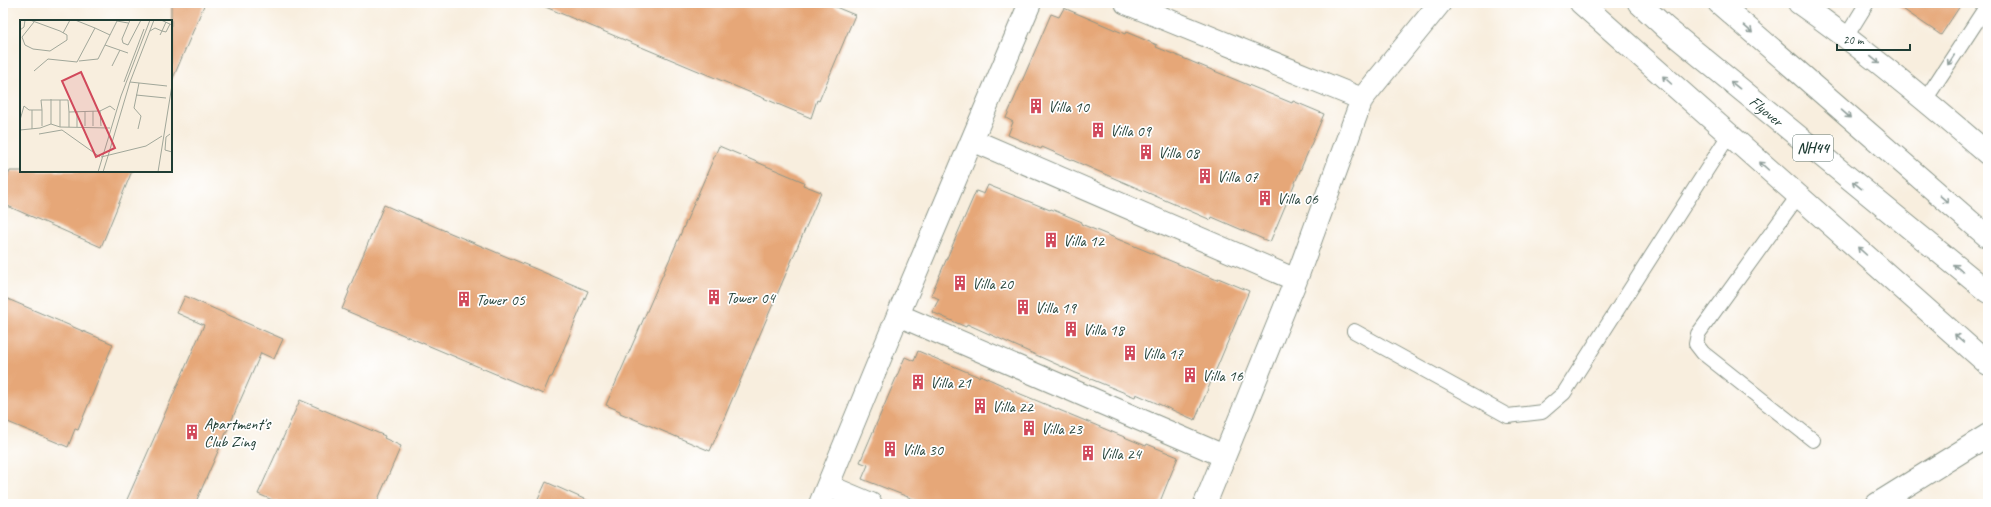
<svg xmlns="http://www.w3.org/2000/svg" width="1991" height="507" viewBox="0 0 1991 507" font-family="Caveat,sans-serif">
<style>
.building{fill:#e6a778}
.lines{fill:none;stroke-linecap:round;stroke-linejoin:round}
.service-casing{stroke:#8c9689;stroke-width:16}
.minor-casing{stroke:#8c9689;stroke-width:24}
.tertiary-casing{stroke:#8c9689;stroke-width:24}
.trunk-casing{stroke:#8c9689;stroke-width:24}
.service{stroke:#fff;stroke-width:14}
.minor{stroke:#fff;stroke-width:22}
.tertiary{stroke:#fff;stroke-width:22}
.trunk{stroke:#fff;stroke-width:22}
.oneway{stroke:#8f9e9a}
.labels{text-anchor:middle;stroke-width:3.5;stroke-linejoin:round;paint-order:stroke}
.shield{fill:#fff;stroke:#627771;stroke-width:1}
.shield-label{font-size:15px;font-weight:bold;fill:#1f3d34}
.poi-label{font-size:16px;fill:#1f3d34;stroke:#fff;text-anchor:start}
.street-label{font-size:16px;fill:#1f3d34;stroke:#fff}
.inset-road{fill:none;stroke:#a1a79a;stroke-width:1}
.view{fill:#d1495b;fill-opacity:0.15;stroke:#d1495b;stroke-width:2}
.inset-edge{fill:none;stroke:#1f3d34;stroke-width:2}
</style>
<rect width="100%" height="100%" fill="#fff"/>
<filter id="ink" filterUnits="userSpaceOnUse"><feTurbulence type="fractalNoise" baseFrequency=".025" numOctaves="2"/><feDisplacementMap in="SourceGraphic" scale="8" xChannelSelector="R" yChannelSelector="G"/><feConvolveMatrix kernelMatrix="1 2 1 2 8 2 1 2 1" color-interpolation-filters="sRGB"/></filter>
<filter id="wash" filterUnits="userSpaceOnUse"><feTurbulence type="fractalNoise" baseFrequency=".012" numOctaves="4" result="noise"/><feDisplacementMap in="SourceGraphic" scale="16" xChannelSelector="R" yChannelSelector="G"/><feGaussianBlur stdDeviation="0.9" result="paint"/><feColorMatrix in="noise" values="0 0 0 0 0 0 0 0 0 0 0 0 0 0 0 0 0 1.4 0 .05"/><feComposite in="paint" operator="in"/></filter>
<g filter="url(#wash)">
<rect width="100%" height="100%" fill="#f8eede"/>
<g id="blocks">
<path class="building" d="M171,3h34l-34,80z
M536,3h290l29,12 -36,86 -2,-1 -6,18z
M1894,3h68l-21,32z
M1064,8l61,26 1,-2 31,13 -1,2 136,56 1,-2 31,13 -54,128 -58,-25 -1,3 -169,-73 -1,2 -33,-14 5,-13 -7,-4 45,-104 8,3z
M719,146l85,36 -1,3 18,7 -111,259 -90,-38v-2l-14,-6z
M10,171h122l-31,76 -98,-43v-16z
M988,185l62,25 1,-1 31,13 -1,2 136,56 1,-2 31,13 -54,129 -59,-26 -1,3 -59,-24 -109,-49 -1,3 -34,-15 7,-13 -8,-4 45,-104 8,3z
M384,205l204,86 -36,86h-2l-7,17 -201,-85 7,-17 -1,-1z
M185,296l98,43 -9,20 -13,-6 -66,151h-70l79,-179 -27,-12z
M3,297l110,47 -35,86 -3,-1 -7,18 -65,-27z
M918,351l61,26 1,-2 31,14v1l135,56 1,-2 31,13 -19,47h-233l-64,-25 6,-14 -8,-3 45,-105 9,4z
M300,400l85,36 -1,2 17,8 -25,58h-94l-24,-10z
M546,482l49,22h-59z"/>
</g>
</g>
<g filter="url(#ink)">
<use href="#blocks" fill-opacity="0" stroke="#8c9689" stroke-width="1"/>
<g class="lines">
<defs>
<path id="service" d="M1846,37l21,-34
M1925,100l63,-96
M1798,196l-100,138 -2,10 7,9 110,87
M1354,331l154,85 34,-4 22,-19 165,-258"/>
<path id="minor" d="M1126,3l236,96
M972,140l324,140
M898,315l326,141
M828,486l43,18
M820,504l78,-189 132,-312
M1205,504l91,-224 66,-181 78,-96
M1877,504l111,-69"/>
<path id="tertiary" d="M1581,3l407,361
M1799,3c66,46 128,98 189,151"/>
<g id="trunk">
<path id="s1" d="M1639,3l27,25 322,264"/>
<path d="M1719,3l269,234"/>
</g>
</defs>
<use href="#service" class="service-casing"/>
<use href="#minor" class="minor-casing"/>
<use href="#tertiary" class="tertiary-casing"/>
<use href="#trunk" class="trunk-casing"/>
<use href="#service" class="service"/>
<use href="#minor" class="minor"/>
<use href="#tertiary" class="tertiary"/>
<use href="#trunk" class="trunk"/>
</g>
<defs><path id="oneway-shaft" d="M-6 0H5M1.5-3L5.5 0L1.5 3" fill="none" stroke-width="1.6" stroke-linecap="round" stroke-linejoin="round"/></defs>
<g class="oneway">
<use href="#oneway-shaft" transform="translate(1748 29) rotate(41)"/>
<use href="#oneway-shaft" transform="translate(1875 60) rotate(39)"/>
<use href="#oneway-shaft" transform="translate(1951 60) rotate(123)"/>
<use href="#oneway-shaft" transform="translate(1667 80) rotate(-138)"/>
<use href="#oneway-shaft" transform="translate(1735 85) rotate(-141)"/>
<use href="#oneway-shaft" transform="translate(1846 114) rotate(41)"/>
<use href="#oneway-shaft" transform="translate(1764 166) rotate(-138)"/>
<use href="#oneway-shaft" transform="translate(1857 185) rotate(-141)"/>
<use href="#oneway-shaft" transform="translate(1944 199) rotate(41)"/>
<use href="#oneway-shaft" transform="translate(1862 251) rotate(-138)"/>
<use href="#oneway-shaft" transform="translate(1958 268) rotate(-141)"/>
<use href="#oneway-shaft" transform="translate(1959 338) rotate(-138)"/>
</g>
</g>
<defs>
<symbol id="building-bare" viewBox="-9 -9 18 18"><path d="M-4-6H4V6H1V3H-1V6H-4ZM-2.5-4.3h1.7v1.8h-1.7ZM.8-4.3h1.7v1.8H.8ZM-2.5-1h1.7V.8h-1.7ZM.8-1h1.7V.8H.8Z" fill="#d1495b" stroke="#fff" stroke-width="2.5" paint-order="stroke"/></symbol>
</defs>
<g fill-rule="evenodd">
<use href="#building-bare" x="1025" y="95" width="22" height="22"/>
<use href="#building-bare" x="1087" y="119" width="22" height="22"/>
<use href="#building-bare" x="1135" y="141" width="22" height="22"/>
<use href="#building-bare" x="1194" y="165" width="22" height="22"/>
<use href="#building-bare" x="1254" y="187" width="22" height="22"/>
<use href="#building-bare" x="1040" y="229" width="22" height="22"/>
<use href="#building-bare" x="949" y="272" width="22" height="22"/>
<use href="#building-bare" x="703" y="286" width="22" height="22"/>
<use href="#building-bare" x="453" y="288" width="22" height="22"/>
<use href="#building-bare" x="1012" y="296" width="22" height="22"/>
<use href="#building-bare" x="1060" y="318" width="22" height="22"/>
<use href="#building-bare" x="1119" y="342" width="22" height="22"/>
<use href="#building-bare" x="1179" y="364" width="22" height="22"/>
<use href="#building-bare" x="907" y="371" width="22" height="22"/>
<use href="#building-bare" x="969" y="395" width="22" height="22"/>
<use href="#building-bare" x="1018" y="417" width="22" height="22"/>
<use href="#building-bare" x="181" y="421" width="22" height="22"/>
<use href="#building-bare" x="879" y="438" width="22" height="22"/>
<use href="#building-bare" x="1077" y="442" width="22" height="22"/>
</g>
<g class="labels">
<rect class="shield" x="1793" y="135" width="40" height="26" rx="3"/>
<g class="shield-label">
<text x="1813" y="153">NH44</text>
</g>
<g class="poi-label">
<text x="1048" y="112">Villa 10</text>
<text x="1110" y="136">Villa 09</text>
<text x="1158" y="158">Villa 08</text>
<text x="1217" y="182">Villa 07</text>
<text x="1277" y="204">Villa 06</text>
<text x="1063" y="246">Villa 12</text>
<text x="972" y="289">Villa 20</text>
<text x="726" y="303">Tower 04</text>
<text x="476" y="305">Tower 05</text>
<text x="1035" y="313">Villa 19</text>
<text x="1083" y="335">Villa 18</text>
<text x="1142" y="359">Villa 17</text>
<text x="1202" y="381">Villa 16</text>
<text x="930" y="388">Villa 21</text>
<text x="992" y="412">Villa 22</text>
<text x="204" y="429">Apartment's<tspan x="204" dy="18">Club Zing</tspan></text>
<text x="1041" y="434">Villa 23</text>
<text x="902" y="455">Villa 30</text>
<text x="1100" y="459">Villa 24</text>
</g>
<g class="street-label">
<text dy="6" stroke="none"><textPath href="#s1" startOffset="167">Flyover</textPath></text>
</g>
</g>
<g transform="translate(20 20)">
<rect width="152" height="152" fill="#f8eede"/>
<path class="inset-road" d="M10,0l30,11 7,4v5l-17,11 -17,-2 -8,-4 -3,-8 12,-15M55,0l20,8M110,0l-8,19 1,4 5,2 13,-25M141,0l11,5M0,10l4,-3 1,-7M130,11l5,-3 7,3 4,-9M43,13l7,-13M140,15l2,-4 4,1 4,-8M85,25l23,8M59,41l19,-2 19,-38 11,2M92,46l8,-16M14,51l14,-12 29,3 18,-34 15,7M104,62l20,-53M110,62l37,4M116,75l30,3M31,79v25M40,80v27M12,90v19M22,90v16M73,91v15M80,91l1,15M49,92v15M57,92v15M65,92v14M0,100l4,-14 5,4h13l-1,-10h27l1,12 31,-1 10,-5 5,4M118,109l3,-13 -7,-8 5,-25M0,110l20,-2 11,-4 9,3 50,1M19,114l23,-4 38,27M150,114l-4,3 -1,13 7,2M88,136l22,-74 24,-62M81,137l45,-11 16,-10M78,152l23,-76 29,-76M83,152l5,-16M138,152l14,-87"/>
<path class="view" d="M61,52l34,76 -19,9 -34,-76z"/>
<rect width="152" height="152" class="inset-edge"/>
</g>
<rect width="1991" height="507" fill="none" stroke="#fff" stroke-width="16"/>
<path d="M1837 44v6h73v-6" fill="none" stroke="#1f3d34" stroke-width="2"/>
<text x="1843" y="44" font-size="12" fill="#1f3d34" stroke="#ffffff" stroke-width="3" paint-order="stroke">20 m</text>
</svg>
